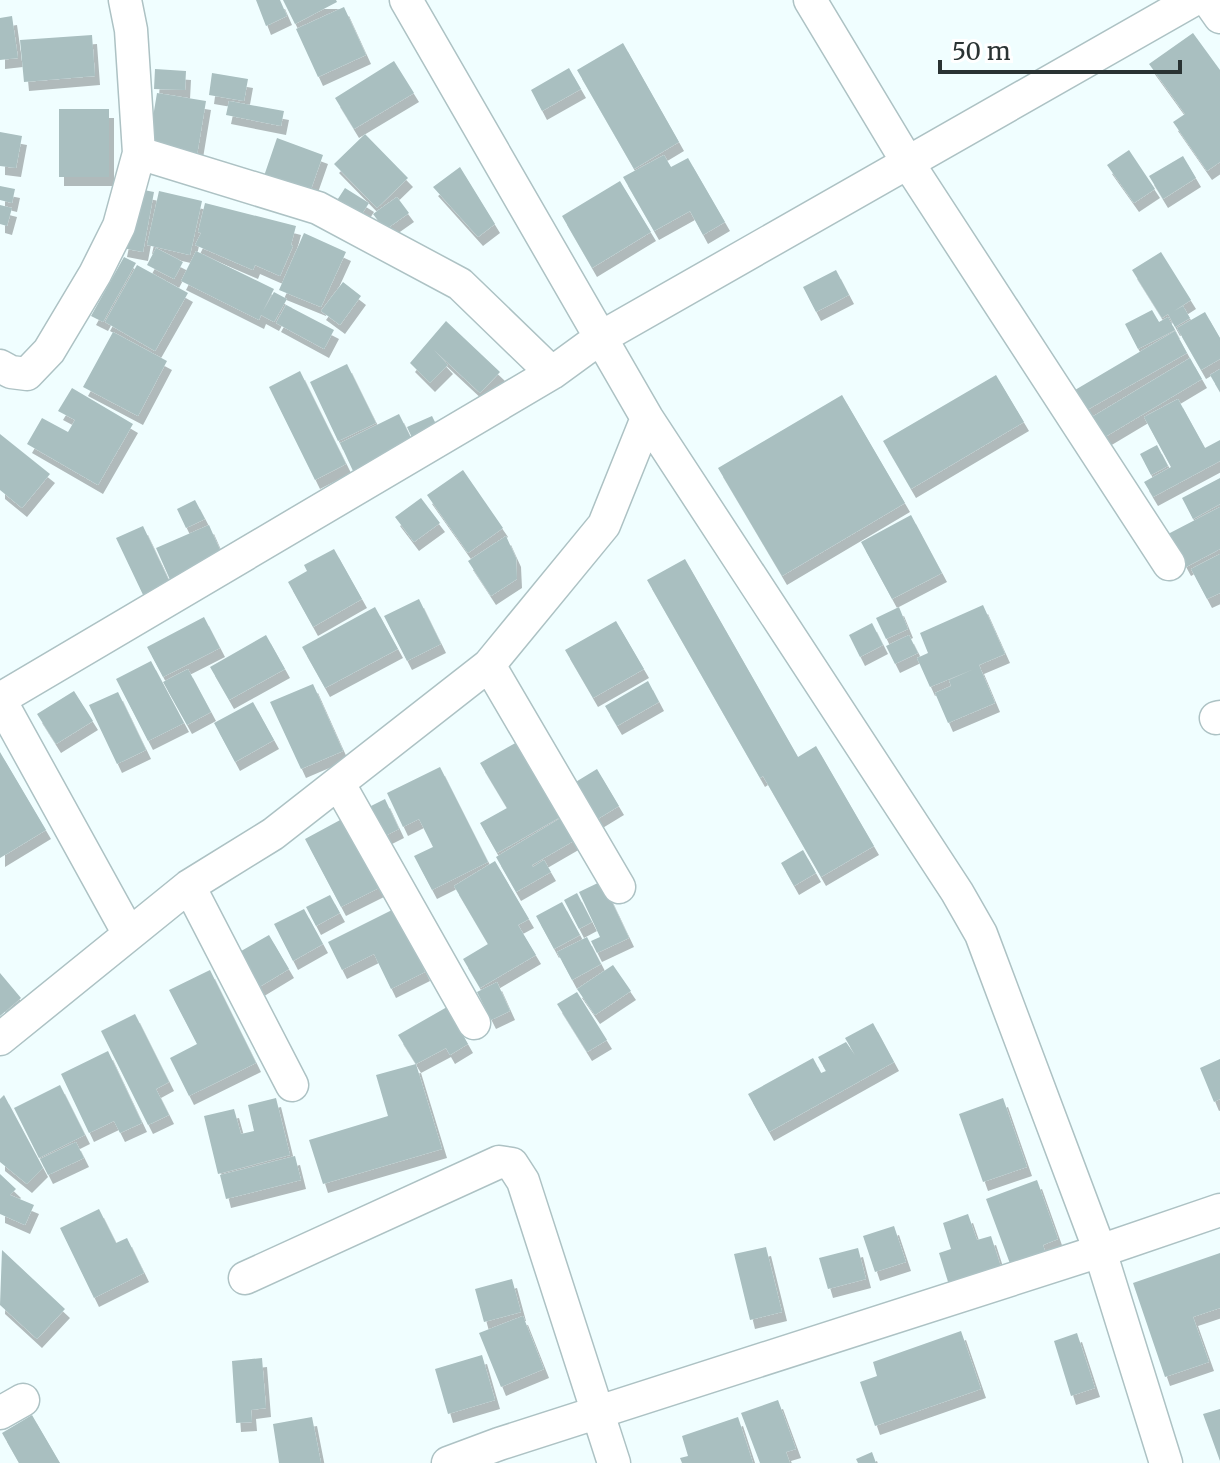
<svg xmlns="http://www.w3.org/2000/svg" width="1220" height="1463" viewBox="0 0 1220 1463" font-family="Merriweather,serif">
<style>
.building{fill:#a9bfc0;filter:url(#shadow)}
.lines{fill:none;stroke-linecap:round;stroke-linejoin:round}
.minor-casing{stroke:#adc2c4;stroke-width:35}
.minor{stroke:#fff;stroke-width:32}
</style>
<defs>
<filter id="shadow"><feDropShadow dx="5" dy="9" stdDeviation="0" flood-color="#0004"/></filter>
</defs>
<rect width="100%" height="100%" fill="#f0feff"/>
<path class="building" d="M256,0h24l7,16 -21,10z
M283,0h53l1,2 -42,22z
M344,7l22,48 -48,22 -22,-48z
M12,16l6,42 -18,2v-42z
M1193,33l27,37v92l-13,9 -34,-49 12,-8 -36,-50z
M92,35l3,41 -71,6 -4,-42z
M623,43l56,99 -45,27 -57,-99z
M394,61l20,32 -60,36 -19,-31z
M569,68l12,21 -39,22 -11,-21z
M155,69l31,2 -1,19 -31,-1z
M212,73l36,6 -4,22 -35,-6z
M157,93l49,8 -10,60 -49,-8z
M229,101l55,10 -3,15 -55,-11z
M59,109h50v68h-50z
M0,132l22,4 -6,32 -16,-2z
M365,134l43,44 -31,30 -43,-44z
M277,138l46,17 -13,37 -46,-16z
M1129,150l26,39 -21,14 -27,-38z
M664,155l7,12 17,-9 37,64 -22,13 -13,-24 -36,20 -31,-54z
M1183,156l13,22 -33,21 -14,-23z
M460,167l35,57 -17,13 -45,-50z
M620,181l31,51 -59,36 -30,-52z
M0,186l15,3 -3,14 -12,-3z
M134,188l20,4 -11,60 -21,-4z
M345,188l24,15 -11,17 -24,-15z
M159,191l43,10 -12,54 -43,-10z
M397,197l12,16 -24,17 -12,-16z
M205,203l91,23 -5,19 2,1 -13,30 -25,-11 -2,5 -58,-25 6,-12 -3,-1z
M0,205l12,3 -5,18 -7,-2z
M304,233l42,19 -25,55 -42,-17z
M156,248l27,14 -9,17 -27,-14z
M196,251l78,38 -11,22 11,-19 13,7 -13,23 -13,-7 -2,5 -78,-39z
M1161,252l30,48 -17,11 9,-5 7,12 -15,9 -7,-13 -6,4 -30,-48z
M124,257l12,6 -33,59 -12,-6z
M137,265l51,28 -33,58 -50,-29z
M836,270l13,25 -33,17 -13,-25z
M343,282l18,14 -21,29 -19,-14z
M286,305l48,25 -10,19 -48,-26z
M1152,310l7,12 9,-5 7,13 -37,19 -13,-25z
M1205,312l15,26v21l-19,11 -24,-42z
M446,321l54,51 -20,21 -46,-43 14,15 -18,18 -20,-20z
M1175,331l12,22 -100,57 -12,-20z
M113,332l54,29 -29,55 -55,-29z
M1190,358l12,21 -97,58 -13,-20z
M347,364l29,59 -38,18 -28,-59z
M1220,369v23l-10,-17z
M300,371l46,93 -31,16 -46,-93z
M996,375l28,47 -113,67 -28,-48z
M72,388l61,36 -35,61 -71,-41 15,-26 26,14 7,-12 -17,-9z
M842,395l63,108 -123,73 -64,-108z
M1178,399l27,49 15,-8v21l-67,36 -9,-15 27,-15 -27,-50z
M399,414l14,28 -60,29 -13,-28z
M432,416l7,14 -25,12 -7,-15z
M0,434l50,40 -28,34 -22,-18z
M1157,445l11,21 -17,9 -11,-21z
M463,470l40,58 -35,25 -41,-58z
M1220,478v26l-27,15 -11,-21z
M421,498l19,25 -26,19 -19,-25z
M195,500l10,19 -19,9 -9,-19z
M1220,507v42l-34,18 -18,-33z
M911,515l31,58 -50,26 -31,-57z
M209,525l15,34 -53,23 -15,-34z
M143,526l29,61 -27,12 -29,-61z
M506,536l10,22 1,21 -26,17 -23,-35z
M334,549l28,50 -49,28 -25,-45 19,-11 -3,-6z
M1220,554v39l-13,6 -16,-30z
M685,559l113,198 18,-11 58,100 -53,31 -58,-101 -3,2 -113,-198z
M419,599l22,45 -34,17 -23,-45z
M983,605l22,49 -26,11 16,38 -47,20 -13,-30 16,-7 -2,-6 25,-11 -44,18 -13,-29 11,-5 -8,-20z
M375,607l23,42 -73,39 -23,-41z
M899,607l9,22 -22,10 -10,-21z
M204,617l16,31 -57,29 -16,-30z
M616,621l28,48 -51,29 -28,-48z
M872,623l11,22 -23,12 -11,-22z
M266,635l19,34 -56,31 -19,-33z
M909,635l9,18 -23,11 -9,-18z
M151,661l33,62 -36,18 -32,-62z
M188,669l23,43 -24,13 -24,-43z
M648,681l11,21 -42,24 -12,-20z
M313,684l30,67 -42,18 -31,-67z
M74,691l19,30 -37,23 -19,-30z
M118,692l28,58 -29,14 -28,-59z
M253,702l21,38 -39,22 -21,-39z
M519,741l43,75 -65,37 -17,-30 27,-15 -27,-45z
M0,752l46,78 -46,28z
M440,767l48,95 -56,28 -18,-34 19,-9 -14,-28 -16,8 -16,-34z
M597,769l22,37 -23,14 -22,-37z
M385,799l14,30 -18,9 -14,-30z
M564,816l13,23 -45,26 1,2 11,-7 7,12 -35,20 -20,-35z
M342,819l37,69 -38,19 -36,-68z
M803,850l13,23 -22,13 -13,-23z
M495,861l34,58 -11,6 18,30 -56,33 -17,-29 25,-15 -34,-58z
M602,881l27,57 -32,15 -6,-12 9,-4 -21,-45z
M577,893l15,29 -13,7 -15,-29z
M330,895l10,18 -24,13 -10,-19z
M562,902l18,33 -26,14 -18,-33z
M304,909l19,35 -30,17 -19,-37z
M394,909l31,63 -34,17 -17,-35 -32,16 -14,-28z
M269,935l20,34 -33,20 -20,-35z
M587,937l14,27 -29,16 -15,-28z
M613,965l18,26 -36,24 -18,-26z
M210,970l46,93 -67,33 -19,-38 27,-14 -28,-54z
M0,973l21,25 -21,18z
M497,982l13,29 -19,9 -14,-28z
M577,992l30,48 -20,12 -30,-48z
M447,1007l21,37 -18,11 -4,-7 -30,16 -18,-29z
M135,1014l34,68 -13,7 13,26 -21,10 -47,-94z
M873,1023l21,39 -125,70 -21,-38 65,-36 8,15 5,-2 -8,-14 28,-15 9,13 -10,-17z
M108,1051l34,72 -22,10 -6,-12 -25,12 -28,-59z
M1220,1059v40l-6,3 -14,-34z
M416,1064l26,85 -119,35 -14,-44 79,-24 -12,-41z
M60,1085l25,50 -46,23 -25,-50z
M4,1095l39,73 -16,16 -27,-22v-63z
M276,1098l14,57 -72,19 -14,-58 30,-7 7,25 13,-3 -6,-26z
M1003,1098l24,69 -44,15 -24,-68z
M76,1142l8,16 -36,17 -8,-16z
M295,1156l6,24 -75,19 -6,-24z
M0,1174l16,15 -6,6 24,10 -9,20 -25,-11z
M1037,1180l21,59 -15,6 4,12 -35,12 -26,-70z
M99,1209l17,34 11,-5 17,35 -50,25 -34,-70z
M968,1214l9,26 14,-4 10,31 -52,18 -10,-32 12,-4 -8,-26z
M894,1226l12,36 -31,10 -12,-36z
M766,1247l16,65 -32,8 -16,-66z
M858,1248l8,31 -38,10 -9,-31z
M2,1250l63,59 -28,30 -37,-34z
M1220,1253v55l-27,9 16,45 -44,15 -32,-94z
M512,1279l9,33 -37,10 -9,-33z
M523,1316l21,53 -43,18 -22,-54z
M961,1331l20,58 -106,37 -15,-44 17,-6 -4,-14z
M1077,1333l18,55 -24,8 -17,-55z
M482,1355l13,45 -47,14 -13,-45z
M262,1358l4,50 -15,2 1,12 -16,1 -4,-62z
M778,1400l18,49 -10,3 4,11h-30l-19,-50z
M1220,1409v52l-17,-47z
M32,1415l28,48h-41l-17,-30z
M312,1417l9,46h-42l-6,-39z
M738,1417l15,46h-71l-2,-5 8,-2 -6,-20z
M872,1452l4,11h-18l-2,-4z"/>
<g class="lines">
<defs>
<path id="minor" d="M406,0l241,418 310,474 24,42 119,317 66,212
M810,0l98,163 261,401
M1208,0l12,17
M139,153l179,55 142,76 92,89
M0,366l11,6 16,2 22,-23 46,-77 24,-48 20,-73 -8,-123 -6,-30
M489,665l130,222
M0,699l552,-326 48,-35 593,-338
M0,700l129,234
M1216,718l4,-1
M339,784l135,239
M189,886l103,199
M0,1039l189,-153 84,-52 216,-169 115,-140 43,-107
M245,1278l254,-116 13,2 11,17 91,282
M0,1413l23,-13
M448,1463l51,-19 601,-193 120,-41"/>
</defs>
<use href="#minor" class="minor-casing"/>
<use href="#minor" class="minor"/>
</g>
<path d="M940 60v12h240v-12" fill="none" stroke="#2a3333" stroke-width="4"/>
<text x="952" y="60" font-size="24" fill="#2a3333" stroke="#ffffff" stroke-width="6" paint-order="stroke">50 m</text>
</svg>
